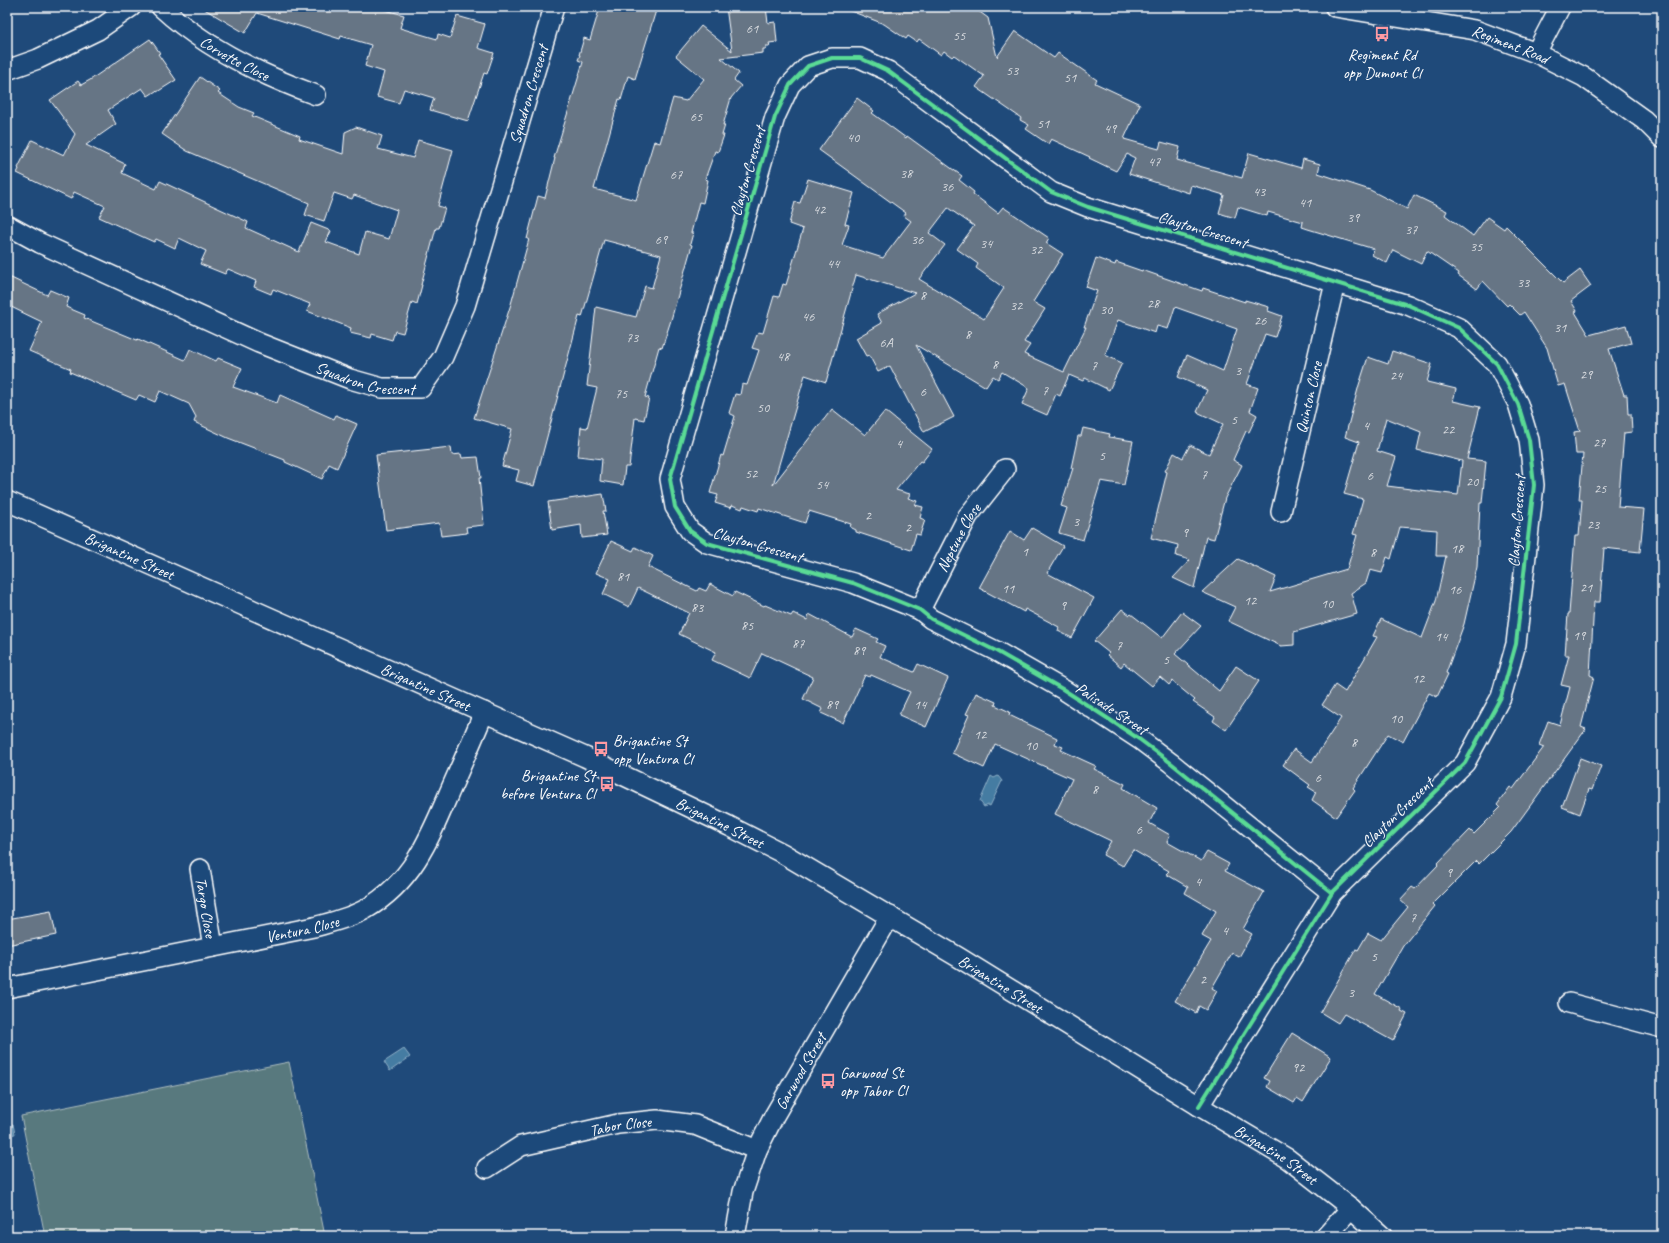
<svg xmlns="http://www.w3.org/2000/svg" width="1669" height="1243" viewBox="0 0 1669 1243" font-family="Caveat,sans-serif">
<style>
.green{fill:#58797e;stroke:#acbcbe}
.water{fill:#457ba2;stroke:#8fb0c7}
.building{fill:#667585;stroke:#fff;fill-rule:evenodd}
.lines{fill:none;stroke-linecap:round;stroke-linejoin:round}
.minor-casing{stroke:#fff;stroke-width:22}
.minor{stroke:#1f4a7a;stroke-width:19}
.cycleway-casing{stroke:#1f4a7a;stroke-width:6}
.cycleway{stroke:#5adb95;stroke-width:4}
.labels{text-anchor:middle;stroke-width:3;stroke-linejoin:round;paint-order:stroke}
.number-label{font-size:14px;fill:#d9dce0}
.street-label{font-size:16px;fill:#fff;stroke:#1f4a7a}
.poi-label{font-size:16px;fill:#fff;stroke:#1f4a7a;text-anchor:start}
</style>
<rect width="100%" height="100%" fill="#1f4a7a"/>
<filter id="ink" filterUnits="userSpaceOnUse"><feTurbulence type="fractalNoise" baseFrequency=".025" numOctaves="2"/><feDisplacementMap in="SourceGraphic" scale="8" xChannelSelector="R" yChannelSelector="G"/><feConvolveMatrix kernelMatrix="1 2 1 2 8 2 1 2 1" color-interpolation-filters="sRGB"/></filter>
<g filter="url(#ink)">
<path class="green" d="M289,1062l36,174h-280l-24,-120z"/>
<path class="water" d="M991,776l3,2 4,-2 4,5 -12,25 -2,-1 -4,2 -4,-6z
M404,1049l6,8 -20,14 -6,-9z
M13,1124l2,10 -8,1v-10z"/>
<path class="building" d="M201,7h173l30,8 -4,13 37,11 1,-5 12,4 7,-22 28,8 -7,24 16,5 -7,21 -3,-1 -16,48 -38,-11 4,-12 -30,-9 -5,14 -22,-6 7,-25 -19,-6 6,-21 -30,-9 -1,3 -83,-26 -12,20z
M600,7h57l-22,72 -7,-3 -7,24 -2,-1 -25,90 42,11 18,-59 6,2 13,-45 13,3 18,-22 -28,-23 25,-30 31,25 -6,-44h40l2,16 7,-1 2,20 -8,1 1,3h-4v3h-3v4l-42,5 18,15 -5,7 7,6 -10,12 -8,27h2l-3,10h2l-6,17 -3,-1 -10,28 3,1 -5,23 -4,-1 -8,31h2l-3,11 2,1 -21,75 -9,28 -3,-1 -14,50 4,1 -5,22 -9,-2 -6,49h-4l-2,18 -23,-4 2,-22 -24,-3 3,-29 6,1 10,-40 -10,-2 9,-79 40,10 9,-31 7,2 9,-33 -57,-15 -22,77 -3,-1 -45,170 -18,-5 3,-11 -17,-4 10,-37 -38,-11 37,-114 18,-65h-2l11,-43 7,2 10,-40h-1l29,-96 -5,-2 2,-5h-1l5,-17 6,2z
M843,7h130l15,11 9,39 18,-26 39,27 4,-5 39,27 -2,3 45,21 -16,35 35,10 2,-7 19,5 -3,13 65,18 7,-25 52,15 2,-9 17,5 -2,9 52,17 37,19 7,-14 33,16 -2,4 28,21 14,-19 17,12 2,-3 57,57 17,-13 11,16 -20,15 6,10 -2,1 14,23 37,-10 5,18 -22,6 15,46h3l1,19h3l1,18 -8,1 -6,74 26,2 -4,43 -36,-4 -4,54h-6l-4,73 4,2 -13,50 5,2 -75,103 -32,32 -3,-3 -43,43 2,2 -32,40 -28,48 27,15 -1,2 6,3 -14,27 -49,-27 -6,9 -18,-11 36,-63 2,1 10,-17 13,7 27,-33 -8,-7 12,-13 3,2 23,-24 -1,-1 33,-34 4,4 26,-26 -3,-3 13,-18 3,2 31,-42 -5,-2 9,-24 12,4 10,-38 -9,-2 8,-30h-4l3,-41h1l6,-78h4l3,-36h-3l4,-46h-7l-2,-22 6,-1 -15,-47 -7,2 -11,-38 -23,-36 -4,3 -11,-11 -2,2 -24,-25 -6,8 -19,-14 1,-2 -32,-22 -6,13 -28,-14 -6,13 -15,-8 2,-6 -66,-20 -6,-2 1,-5 -35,-10 -1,4 -29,-9 -3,11 -16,-5 5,-18 -33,-10 -2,8 -60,-19 6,-16 -8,-4 -11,17 -27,-13 1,-1 -39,-18 -3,5 -22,-15 3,-4 -9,-5 1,-2 -45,-31 8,-11 -30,-21 -2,2 -8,-6 -3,4 -22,-16 -2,3 -9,-6 -2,3 -22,-15 -41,-16z
M150,39l10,14 -2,1 18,26 -19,12 -1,-1 -8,5 -6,-8 -34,22 8,14 -30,21 39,19 -3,9 34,16 4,-8 88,41 -2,6 53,24 12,-29 20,8 -5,11 33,12 6,-22 24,7 8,-29 -43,-15 -2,4 -18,-6 -10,28 -19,-6 4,-12 -122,-52 -25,-17 38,-57 20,14 -2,2 21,14 15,6 -2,3 48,20 -1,3 44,15 2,-22 11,-5 26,9 -4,13 35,9 5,-18 35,10 -15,56 7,2 -6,20h-3l-15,57h1l-5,19 -5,-2 -9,31 -8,-2 -3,9 -20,-6 -1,4 -21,-5 1,-5 -44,-17 3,-7 -37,-15 -2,5 -17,-7 2,-6 -28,-12 -3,5 -25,-10 6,-13 -27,-13 -4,10 -19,-9 -2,3 -55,-25 6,-11 -31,-14 -3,7 -54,-26 2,-4 -1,-1 14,-28 32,15 11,-21 -25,-34 28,-19 3,4 9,-5z
M857,98l17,13 -2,2 34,25 1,-2 55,40 -3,4 15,12 -1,2 25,19 5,-6 46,31 -3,5 17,11 -30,48 12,7 -21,33 6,3 -6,9 40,18 22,-45h-2l13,-36 -11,-4 10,-29 19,7 1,-3 26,9v-1l60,21 1,-3 42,14v-2l24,7 -1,4 14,5 -7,21 -10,-3 -18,50 11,4 -8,23 7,4 -8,17 -3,-1 -13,29 9,5 -17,33 -11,41 -8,-2 -12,51 -21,-10 17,-18 -14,-4 2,-11 -27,-7 16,-66 -2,-1 9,-18 9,5 7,-13 19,9 14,-30 -26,-12 10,-22 -29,-13 9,-22 36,16 14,-42 -62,-22 -7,22 -11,-3 -2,7 -37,-13 -13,35 17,8 -13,27 -24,-12 -2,3 -14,-6 -9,21 -4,-2 -9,21 -25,-11 7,-16 -27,-16 -4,7 -5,-3 -7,11 -70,-42 38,72 -30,15 -34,-66 -12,6 -9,-17 -3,1 -10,-18 26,-15 -5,-9 38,-21 -59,-18 -30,107 -21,-7 -32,110 59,-76 33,26 20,-24 47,38 -10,13 -2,-1 -24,29 14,4 -2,4 9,3 -2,4 8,2 -3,11 5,2 -5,15 -4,-1 -5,16 -55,-18v-2l-6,-3 1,-3 -42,-13 -4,12 -46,-15 -1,3 -15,-5 -1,3 -10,-4 -1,3 -16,-5 3,-8 -8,-2 11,-38 2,1 12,-40 -6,-3 6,-19 5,1 2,-11 5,1 12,-35 -7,-2 6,-16 5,1 11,-37 5,1 4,-13 3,1 17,-56 -14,-5 6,-22 5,1 8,-24 46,14 -9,31 4,1 -7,20 41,13 28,-37 -7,-5 2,-3 -87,-63zM948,208l26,18 -17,23 21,15 -2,4 28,20 -20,31 -65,-40 26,-34 -16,-12z
M7,276l40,19 3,-5 19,8 -3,9 19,8 -1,3 53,22 1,-1 47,21 5,-11 26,12 2,-3 24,10 -9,19 44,16 3,-8 54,24 2,-4 21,9 -20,44 -8,-4 -7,15 -37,-17v-2l-57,-22 -34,-16 2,-5 -7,-13 -29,-13 -5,11 -16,-7 -3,5 -66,-28 1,-3 -42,-18 13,-29 -35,-17z
M1392,351l40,13 -5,18 29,7 -3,12 27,6 -13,52 19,2 -4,42h-2l-3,64 -13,57 -18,49 2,1 -11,23 -8,-4 -26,49 -15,-8 -35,54 2,2 -19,27 -24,-17 4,-8 -8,-5 2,-2 -27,-20 11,-16 18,13 29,-44 -19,-13 13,-20 10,7 32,-55 -4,-1 8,-17 41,19 14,-37 10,-45h-10l1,-26 -37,-3 -9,32 -4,-2 -5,16 -12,-3 -4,13 -15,10 6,21 -63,18v13l-13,1 -53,-25 7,-14 -33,-15 36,-33 38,18 -6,15 77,-23 10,-34 -4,-1 10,-35 -19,-5 15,-52 -14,-5 14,-52 9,-28 20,7zM1386,418l35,14 -4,18 45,11 -4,34 -71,-9 9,-29 -19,-6z
M1083,428l27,6 -1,3 24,4 -9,44 -23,-4 -18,59 -24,-7 8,-25 -6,-2 12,-38h-2l7,-32h3z
M451,447l1,8 9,-1 1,4 16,-1 3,21h-2l5,47 -18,2 1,6 -26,3 -2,-13 -53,7 -10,-75z
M603,494l3,17h-3l4,24 -25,3 -1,-13 -29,5 -4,-28z
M1032,528l31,18 -16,27 47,25 -22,40 -14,-7 1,-4 -34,-18 -1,3 -45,-24 31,-57 14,9z
M611,541l22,10 2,-4 18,9 -5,11 49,24 2,-3 7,3 4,-7 23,12 2,-4 29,14 1,-1 26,11 2,-3 14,7 2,-6 43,23 4,-8 22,10 -2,3 9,4 -5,11 34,15 4,-8 30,14 -22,49 -27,-12 11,-23 -39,-17 -1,2 -5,-2 -22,48 -22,-10 2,-4 -20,-10 10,-22 -51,-24 -12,25 -38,-18 4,-8 -37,-18 10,-21 -51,-25 -9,19 -26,-13 7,-15 -14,-6z
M1122,609l8,6 1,-1 31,24 20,-26 19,14 -26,28 44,37 17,-25 23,15 -33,49 -13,-9 2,-4 -22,-15 2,-2 -23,-19 -3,4 -9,-8 -8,9 -28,-23 -3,4 -14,-12 2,-2 -15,-12z
M976,693l20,9 -1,3 15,7 -1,3 48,23 -2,6 8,3 -2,3 35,16 -2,3 31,15 -2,4 34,20 -8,15 21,12 -3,7 34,19 6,-9 22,12 -4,7 39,21 -21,37 9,5 -13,23 -7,-4 -20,35 5,3 -11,19 -7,-4 -3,7 -21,-12 36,-60 -9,-5 14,-25 -31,-18 3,-6 -22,-13 3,-3 -36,-21 -10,16 -20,-11 8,-14 -56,-27 17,-35 -77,-35 -11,24 -32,-15 17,-38 -3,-1z
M1580,758l21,8 -9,24 -3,-1 -9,25 -18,-7z
M51,911l5,24 -49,10v-26z
M1292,1033l39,24 -28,45 -6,-4 -3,5 -27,-16 3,-6 -6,-3z"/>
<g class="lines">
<defs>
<g id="minor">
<path id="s1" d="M161,7c43,40 100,68 155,88"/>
<path id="s2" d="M1335,7l140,23 61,23 48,24 60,43 18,18"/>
<path d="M1536,53l24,-46"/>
<path d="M7,70l31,-11 60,-29 33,-23"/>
<path id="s3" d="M7,225l33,18 219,100 91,36 32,9h39l22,-31 22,-51 89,-299"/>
<path id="s4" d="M7,501l578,256 144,69 53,27 176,104 241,149 89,53 63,49 31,28"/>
<path id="s5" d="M1281,512l54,-229"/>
<path id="s6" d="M920,610l48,-94 37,-47"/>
<path id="s7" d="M200,869l13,78"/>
<path id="s8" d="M7,988l307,-61c18,-5 36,-9 52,-18 46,-27 63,-69 83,-116 12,-27 24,-54 35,-81"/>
<path d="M1569,1003l93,25"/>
<path d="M1199,1106l133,-213 133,-130 36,-66 15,-53 18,-159 -5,-45 -11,-36 -21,-40 -38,-36 -51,-23 -320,-98 -37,-15 -163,-121 -28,-13h-28l-24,8 -18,19 -15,32 -105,362 5,28 15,24 17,12 146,40 67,27 11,9 65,32 68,39 43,28 32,21 32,24 161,130"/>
<path id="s9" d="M487,1168l34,-22 97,-22 39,-4 38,5 62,25"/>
<path id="s10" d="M735,1236l8,-44 14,-42 17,-34 116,-200"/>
<path d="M1326,1236l25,-28"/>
</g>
</defs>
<use href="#minor" class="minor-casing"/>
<use href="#minor" class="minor"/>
<defs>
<path id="cycleway" d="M1199,1106l133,-213 133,-130 36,-66 15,-53 18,-159 -5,-45 -11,-36 -21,-40 -38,-36 -51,-23 -320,-98 -37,-15 -163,-121 -28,-13h-28l-24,8 -18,19 -15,32 -105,362 5,28 15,24 17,12 146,40 67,27 11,9 65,32 68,39 43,28 32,21 32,24 161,130"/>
</defs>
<use href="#cycleway" class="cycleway-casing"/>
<use href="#cycleway" class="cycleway"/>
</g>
</g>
<defs>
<symbol id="bus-bare" viewBox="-9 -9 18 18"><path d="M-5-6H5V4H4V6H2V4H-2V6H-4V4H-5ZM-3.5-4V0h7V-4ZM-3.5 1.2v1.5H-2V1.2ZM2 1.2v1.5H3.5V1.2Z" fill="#ff9aa2" stroke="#1f4a7a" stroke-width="2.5" paint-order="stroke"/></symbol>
</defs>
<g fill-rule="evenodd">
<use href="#bus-bare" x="1371" y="23" width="22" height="22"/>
<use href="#bus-bare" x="590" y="738" width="22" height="22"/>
<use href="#bus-bare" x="596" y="773" width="22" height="22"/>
<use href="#bus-bare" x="817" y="1070" width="22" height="22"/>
</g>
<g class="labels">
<g class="number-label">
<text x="752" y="33">61</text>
<text x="959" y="40">55</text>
<text x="1012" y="75">53</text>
<text x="1070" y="82">51</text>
<text x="696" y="121">65</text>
<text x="1043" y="128">51</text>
<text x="1110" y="133">49</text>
<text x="853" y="142">40</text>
<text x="1154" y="166">47</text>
<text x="906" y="178">38</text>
<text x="676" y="179">67</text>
<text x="947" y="191">36</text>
<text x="1259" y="196">43</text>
<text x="1305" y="207">41</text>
<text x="819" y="214">42</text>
<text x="1353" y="222">39</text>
<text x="1411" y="234">37</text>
<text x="661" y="244">69</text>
<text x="917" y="244">36</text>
<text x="986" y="248">34</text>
<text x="1476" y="251">35</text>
<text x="1036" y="254">32</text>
<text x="833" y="268">44</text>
<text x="1523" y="287">33</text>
<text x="923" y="300">8</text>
<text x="1153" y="308">28</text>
<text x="1016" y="310">32</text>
<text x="1106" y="314">30</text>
<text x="808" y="321">46</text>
<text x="1260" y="325">26</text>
<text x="1560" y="332">31</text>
<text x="968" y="339">8</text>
<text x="632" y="342">73</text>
<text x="886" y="347">6A</text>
<text x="783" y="361">48</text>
<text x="995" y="369">8</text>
<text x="1094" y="370">7</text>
<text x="1238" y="375">3</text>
<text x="1586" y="379">29</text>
<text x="1396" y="380">24</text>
<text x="1045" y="395">7</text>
<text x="923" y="396">6</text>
<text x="621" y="398">75</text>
<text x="763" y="412">50</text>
<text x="1234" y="424">5</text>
<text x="1366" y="430">4</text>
<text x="1448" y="434">22</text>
<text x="1599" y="447">27</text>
<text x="899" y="448">4</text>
<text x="1102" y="460">5</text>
<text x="751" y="478">52</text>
<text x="1204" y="479">7</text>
<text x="1370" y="480">6</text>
<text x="1472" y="486">20</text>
<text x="822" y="489">54</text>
<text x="1600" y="493">25</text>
<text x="868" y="520">2</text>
<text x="1076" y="526">3</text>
<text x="1593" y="529">23</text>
<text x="908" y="532">2</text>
<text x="1185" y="537">9</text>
<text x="1457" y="553">18</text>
<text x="1025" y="556">1</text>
<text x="1373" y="557">8</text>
<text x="623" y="581">81</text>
<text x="1586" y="592">21</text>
<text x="1008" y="593">11</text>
<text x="1455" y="594">16</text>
<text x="1250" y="605">12</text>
<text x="1327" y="608">10</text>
<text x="1063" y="610">9</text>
<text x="697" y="612">83</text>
<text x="747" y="630">85</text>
<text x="1579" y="640">19</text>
<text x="1441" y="641">14</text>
<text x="798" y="648">87</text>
<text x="1119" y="650">7</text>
<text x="859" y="655">89</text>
<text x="1166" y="664">5</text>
<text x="1418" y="683">12</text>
<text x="832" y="709">89</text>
<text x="920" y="709">14</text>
<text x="1396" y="723">10</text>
<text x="980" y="739">12</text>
<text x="1354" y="747">8</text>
<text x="1031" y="750">10</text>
<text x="1318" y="782">6</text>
<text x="1095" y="794">8</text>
<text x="1139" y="834">6</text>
<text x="1449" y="877">9</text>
<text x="1198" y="886">4</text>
<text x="1413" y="922">7</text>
<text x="1225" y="935">4</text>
<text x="1374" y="961">5</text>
<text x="1203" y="984">2</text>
<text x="1351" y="997">3</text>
<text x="1298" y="1072">92</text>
</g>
<g class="street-label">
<text dy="6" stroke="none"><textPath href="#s2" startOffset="180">Regiment Road</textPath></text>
<text dy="6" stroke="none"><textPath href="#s1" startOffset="90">Corvette Close</textPath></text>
<text dy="6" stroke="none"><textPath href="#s3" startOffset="763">Squadron Crescent</textPath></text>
<text transform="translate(747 171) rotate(-74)" y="6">Clayton Crescent</text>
<text transform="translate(1203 229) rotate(17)" y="6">Clayton Crescent</text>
<text dy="6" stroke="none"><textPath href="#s3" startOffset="391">Squadron Crescent</textPath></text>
<text dy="6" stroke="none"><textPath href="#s5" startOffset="118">Quinton Close</textPath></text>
<text transform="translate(1516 521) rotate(-86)" y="6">Clayton Crescent</text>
<text dy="6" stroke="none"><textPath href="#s6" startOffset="82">Neptune Close</textPath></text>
<text transform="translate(758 544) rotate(16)" y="6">Clayton Crescent</text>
<text dy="6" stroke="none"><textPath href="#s4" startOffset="134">Brigantine Street</textPath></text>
<text dy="6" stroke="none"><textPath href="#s4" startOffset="458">Brigantine Street</textPath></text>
<text transform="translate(1112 708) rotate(33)" y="6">Palisade Street</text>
<text transform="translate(1397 812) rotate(-44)" y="6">Clayton Crescent</text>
<text dy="6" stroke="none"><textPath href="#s4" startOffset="782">Brigantine Street</textPath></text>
<text dy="6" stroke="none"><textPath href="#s7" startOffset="39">Targo Close</textPath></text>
<text dy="6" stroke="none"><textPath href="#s8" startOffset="301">Ventura Close</textPath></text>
<text dy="6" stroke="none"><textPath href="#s4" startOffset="1106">Brigantine Street</textPath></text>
<text dy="6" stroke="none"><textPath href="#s10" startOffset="179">Garwood Street</textPath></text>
<text dy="6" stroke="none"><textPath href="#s9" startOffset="142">Tabor Close</textPath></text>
<text dy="6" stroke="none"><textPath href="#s4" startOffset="1430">Brigantine Street</textPath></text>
</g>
<g class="poi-label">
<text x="1382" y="60" text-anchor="middle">Regiment Rd<tspan x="1382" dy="18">opp Dumont Cl</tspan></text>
<text x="613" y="746">Brigantine St<tspan x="613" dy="18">opp Ventura Cl</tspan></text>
<text x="595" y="781" text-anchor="end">Brigantine St<tspan x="595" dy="18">before Ventura Cl</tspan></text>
<text x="840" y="1078">Garwood St<tspan x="840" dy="18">opp Tabor Cl</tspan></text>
</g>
</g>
<rect width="1669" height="1243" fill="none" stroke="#1f4a7a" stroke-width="24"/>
<rect x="12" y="12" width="1645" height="1219" fill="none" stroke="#fff" stroke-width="1.5" filter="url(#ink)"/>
</svg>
